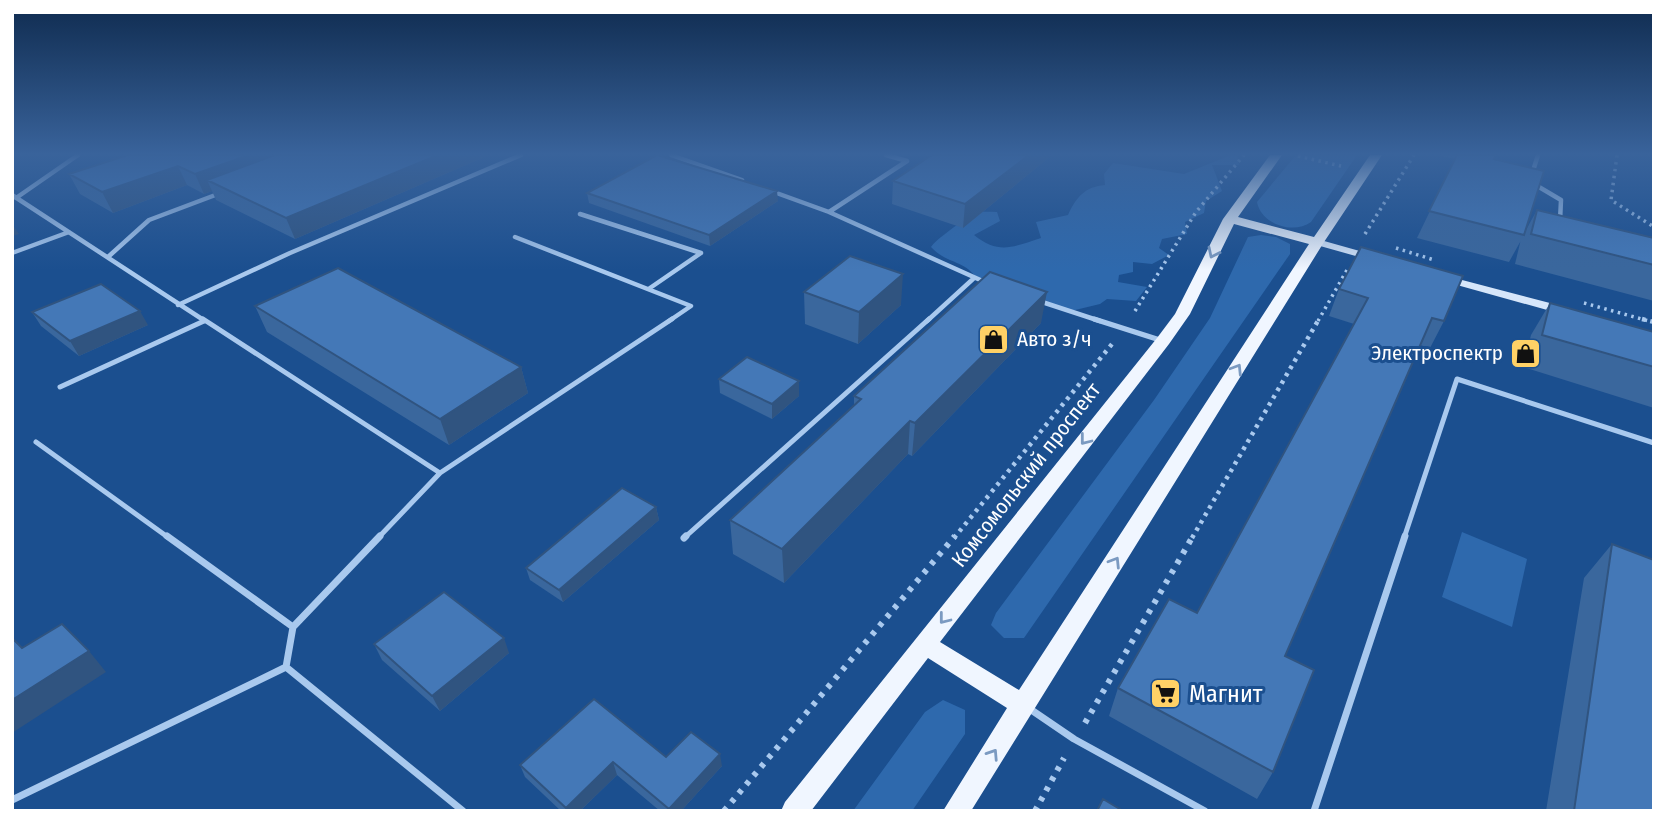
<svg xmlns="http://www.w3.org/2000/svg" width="1666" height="823" viewBox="0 0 1666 823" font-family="'Fira Sans Condensed',sans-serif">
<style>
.green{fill:#2e69ad}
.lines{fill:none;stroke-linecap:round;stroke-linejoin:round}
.path-far2{stroke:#a9c9ee;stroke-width:3.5;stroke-dasharray:2.5 4.5;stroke-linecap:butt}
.path-far1{stroke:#a9c9ee;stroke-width:4.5;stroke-dasharray:3.5 5;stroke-linecap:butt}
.path{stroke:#a9c9ee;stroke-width:6;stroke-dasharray:4.5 7;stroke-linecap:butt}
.service-far2{stroke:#a9c9ee;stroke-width:4.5}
.service-far1{stroke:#a9c9ee;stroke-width:5}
.service{stroke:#a9c9ee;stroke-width:7}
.secondary{fill:#d6e6fa;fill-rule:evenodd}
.primary{fill:#f0f6ff;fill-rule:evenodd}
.wall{fill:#3a679d}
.shaded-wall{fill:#305480}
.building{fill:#4478b7;stroke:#305480;stroke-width:2}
.oneway{stroke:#7b9ac1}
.labels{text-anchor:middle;stroke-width:6;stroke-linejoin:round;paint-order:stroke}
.poi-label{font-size:21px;fill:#fff;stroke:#1b4f8f;text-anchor:start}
.street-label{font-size:21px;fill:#fff;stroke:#1b4f8f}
.near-poi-label{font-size:24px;fill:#fff;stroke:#1b4f8f;text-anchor:start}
</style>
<rect width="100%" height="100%" fill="#1b4f8f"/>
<path class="green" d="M1231,155h6l2,10h-27l10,26 -16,10 -2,12 -19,9 2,12 -25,5 -3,9 10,7 -17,9 -19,-2v10l-14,3 -1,7 29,5 -11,14 -29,-2 -7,5 -29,7 -93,-31c-14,-21 -30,-15 -47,-33 5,-8 33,-27 42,-33 6,-3 16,-2 24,-2l3,9 -26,14c25,20 39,12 67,3l-5,-16 32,-7c9,-19 17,-28 37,-30l-1,-11 9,-11 71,11z
M1296,155h61l-46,67c-18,13 -50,2 -54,-20z
M1261,235l15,2 14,7v10l-266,384h-20l-13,-13 5,-12 158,-213 56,-82 38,-81z
M1462,532l65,27 -15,68 -70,-30z
M943,700l22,10v24l-53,77h-59l72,-99z"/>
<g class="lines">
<path class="path-far2" d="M1617,155l-6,45 43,27
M1298,156l43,10
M1365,234l49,-79
M1396,248l38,12
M1584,303l65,18
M1135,311l61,-99 48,-57
M1318,321l29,-51"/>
<path class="path-far1" d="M1642,319l12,3
M954,538l158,-194
M1192,538l127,-219"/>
<path class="path" d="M1085,723l108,-187
M724,811l231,-275
M1035,811l29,-53"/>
<path class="service-far2" d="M671,155l71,25
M1532,174l6,-19
M1534,184l27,16 -1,21
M771,191l58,21 158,71
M12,195l193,126
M16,198l62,-43
M829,212l78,-51 -21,-6
M580,214l121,39 -51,35
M515,237l176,69 -22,15
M12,253l57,-21
M108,257l41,-37 69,-26
M1039,301l61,20
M178,305l112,-52 231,-98
M927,321l46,-42"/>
<path class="service-far1" d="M203,319l237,154
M1094,319l69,22
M60,387l144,-66
M36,442l133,96
M378,538l62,-65 232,-154
M684,538l245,-219
M1404,538l53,-159 197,64"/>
<path class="service" d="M167,536l126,91
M380,536l-87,91 -7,40 177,144
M684,538l2,-2
M1027,707l47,32 131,72
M12,800l274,-133
M1314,811l91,-275"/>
<path class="secondary" d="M1317,239l64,18 2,2 -6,3 -64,-18v-4z
M1443,275l126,33 2,3 -6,4 -126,-35v-4z"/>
<path class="primary" d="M1270,155h12l-44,62 76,20 56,-82h12l-58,87 -353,569h-28l64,-103 -79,-50 -117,153h-30l4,-9 372,-464 18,-24 48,-95zM1234,224l75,20 -290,446 -79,-48 229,-298 21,-30z"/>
</g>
<path class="wall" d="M128,155h361l-194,84 -79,-39 -4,-9 -8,3 -17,-9 -74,28 -33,-19 -11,-20z
M1052,155l-89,73 -71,-24 1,-23z
M1441,155h55l-2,4 30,76 -15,27 -92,-24 38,-79 -14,-3z
M587,193l191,8 -68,45 -121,-43z
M1537,210l117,28v63l-139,-37 6,-25z
M1339,289l105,32 -14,27 -10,-3 -135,311 -12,116 -16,27 -148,-83 9,-28 79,-75 157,-289 -25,-8z
M804,292l97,13 -43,39 -53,-20z
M1550,303l104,29v76l-131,-41 8,-32z
M255,306l266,61 7,26 -79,52 -182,-113z
M32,312l116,13 -69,31 -38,-30z
M1041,323l-129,133 -4,-2 -124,129 -51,-29 -3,-34 124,-114v-10z
M719,379l80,17 -27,23 -52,-26z
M656,507l3,13 -96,82 -33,-22 -4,-12z
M1612,544l42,267h-108l38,-233z
M374,644l135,9 -69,58 -58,-51z
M666,757l56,9 -41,45h-21l-43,-36 -37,36h-19l-36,-34 -5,-12z"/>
<path class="shaded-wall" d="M249,155h61l-103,25 5,11 -8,3 -9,-20z
M438,155h51l-194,84 -9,-21z
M1029,155h23l-89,73 2,-24z
M178,166l9,19 -74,28 -11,-21z
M777,191l1,10 -68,45 -1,-11z
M12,224l7,10 -7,2z
M903,274l-2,31 -43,39 1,-32z
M1047,292l-6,31 -129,133 3,-33z
M140,311l8,14 -69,31 -9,-15z
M521,367l7,26 -79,52 -9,-26z
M799,381v15l-27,23v-15z
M910,421l-2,33 -124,129 -2,-34z
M656,507l3,13 -96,82 -4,-12z
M504,638l5,15 -69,58 -8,-15z
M89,651l17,21 -94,61v-33z
M720,754l2,12 -41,45h-11l-1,-2z
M613,762l4,13 -37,36h-13l-1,-3z"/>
<path class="building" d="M128,155h121l-54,19 -17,-8 -76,26 -33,-18z
M275,155h163l-152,63 -79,-38z
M657,155l120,36 -68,44 -122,-42z
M932,155h97l-64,49 -72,-23z
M1457,155h39l-2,4 50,12 -20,64 -95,-24z
M1537,210l117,28v27l-123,-31z
M1361,247l102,29 -19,45 -12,-3 -147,338 29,14 -41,102 -155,-84 51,-89 28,14 171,-315 -29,-9z
M850,256l53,18 -44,38 -55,-20z
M338,268l183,99 -81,52 -185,-113z
M990,272l57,20 -132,131 -5,-2 -128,128 -52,-29 131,-121 -7,-3z
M101,284l39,27 -70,30 -38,-29z
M1550,303l104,29v35l-112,-32z
M747,357l52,24 -27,23 -53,-25z
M622,488l34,19 -97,83 -33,-22z
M1612,544l42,16v251h-80z
M444,592l60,46 -72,58 -58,-52z
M62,624l27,27 -77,49v-62l10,10z
M594,699l72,58 25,-25 29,22 -51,55 -56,-47 -47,46 -46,-43z
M1103,799l20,12h-26z"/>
<defs><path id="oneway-chevron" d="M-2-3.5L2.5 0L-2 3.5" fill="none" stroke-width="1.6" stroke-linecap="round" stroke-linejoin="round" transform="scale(1.75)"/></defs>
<g class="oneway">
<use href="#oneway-chevron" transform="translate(1213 253) rotate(116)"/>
<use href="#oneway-chevron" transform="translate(1237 369) rotate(-58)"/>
<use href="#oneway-chevron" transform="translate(1085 440) rotate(128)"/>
<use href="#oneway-chevron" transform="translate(1115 562) rotate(-58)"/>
<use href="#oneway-chevron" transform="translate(944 619) rotate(128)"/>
<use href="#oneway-chevron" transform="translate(993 754) rotate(-57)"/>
</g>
<linearGradient id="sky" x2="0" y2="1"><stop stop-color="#0f2b4f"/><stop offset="0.57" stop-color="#39639b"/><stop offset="1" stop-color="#39639b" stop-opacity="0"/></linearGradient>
<rect width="1666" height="270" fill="url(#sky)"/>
<defs>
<symbol id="shop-square" viewBox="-11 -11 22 22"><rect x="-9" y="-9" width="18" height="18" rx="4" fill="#ffd166" stroke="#1b4f8f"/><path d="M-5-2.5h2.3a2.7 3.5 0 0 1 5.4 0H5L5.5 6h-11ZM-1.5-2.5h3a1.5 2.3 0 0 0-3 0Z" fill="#111"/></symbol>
<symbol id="supermarket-square" viewBox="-11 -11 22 22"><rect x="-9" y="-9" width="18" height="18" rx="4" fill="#ffd166" stroke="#1b4f8f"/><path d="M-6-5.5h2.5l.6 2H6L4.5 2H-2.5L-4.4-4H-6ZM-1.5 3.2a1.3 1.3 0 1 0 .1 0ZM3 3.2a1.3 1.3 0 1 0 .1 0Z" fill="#111"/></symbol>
</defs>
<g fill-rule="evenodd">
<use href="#shop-square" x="976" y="322" width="35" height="35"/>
<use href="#shop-square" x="1508" y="336" width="35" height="35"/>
<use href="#supermarket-square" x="1148" y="676" width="35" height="35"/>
</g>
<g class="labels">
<g class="poi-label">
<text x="1017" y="346">Авто з/ч</text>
<text x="1503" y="360" text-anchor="end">Электроспектр</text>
</g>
<g class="street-label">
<text transform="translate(1026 475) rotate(-52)" y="7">Комсомольский проспект</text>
</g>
<g class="near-poi-label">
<text x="1189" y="702">Магнит</text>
</g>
</g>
<rect width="1666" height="823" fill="none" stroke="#ffffff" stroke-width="28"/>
</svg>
